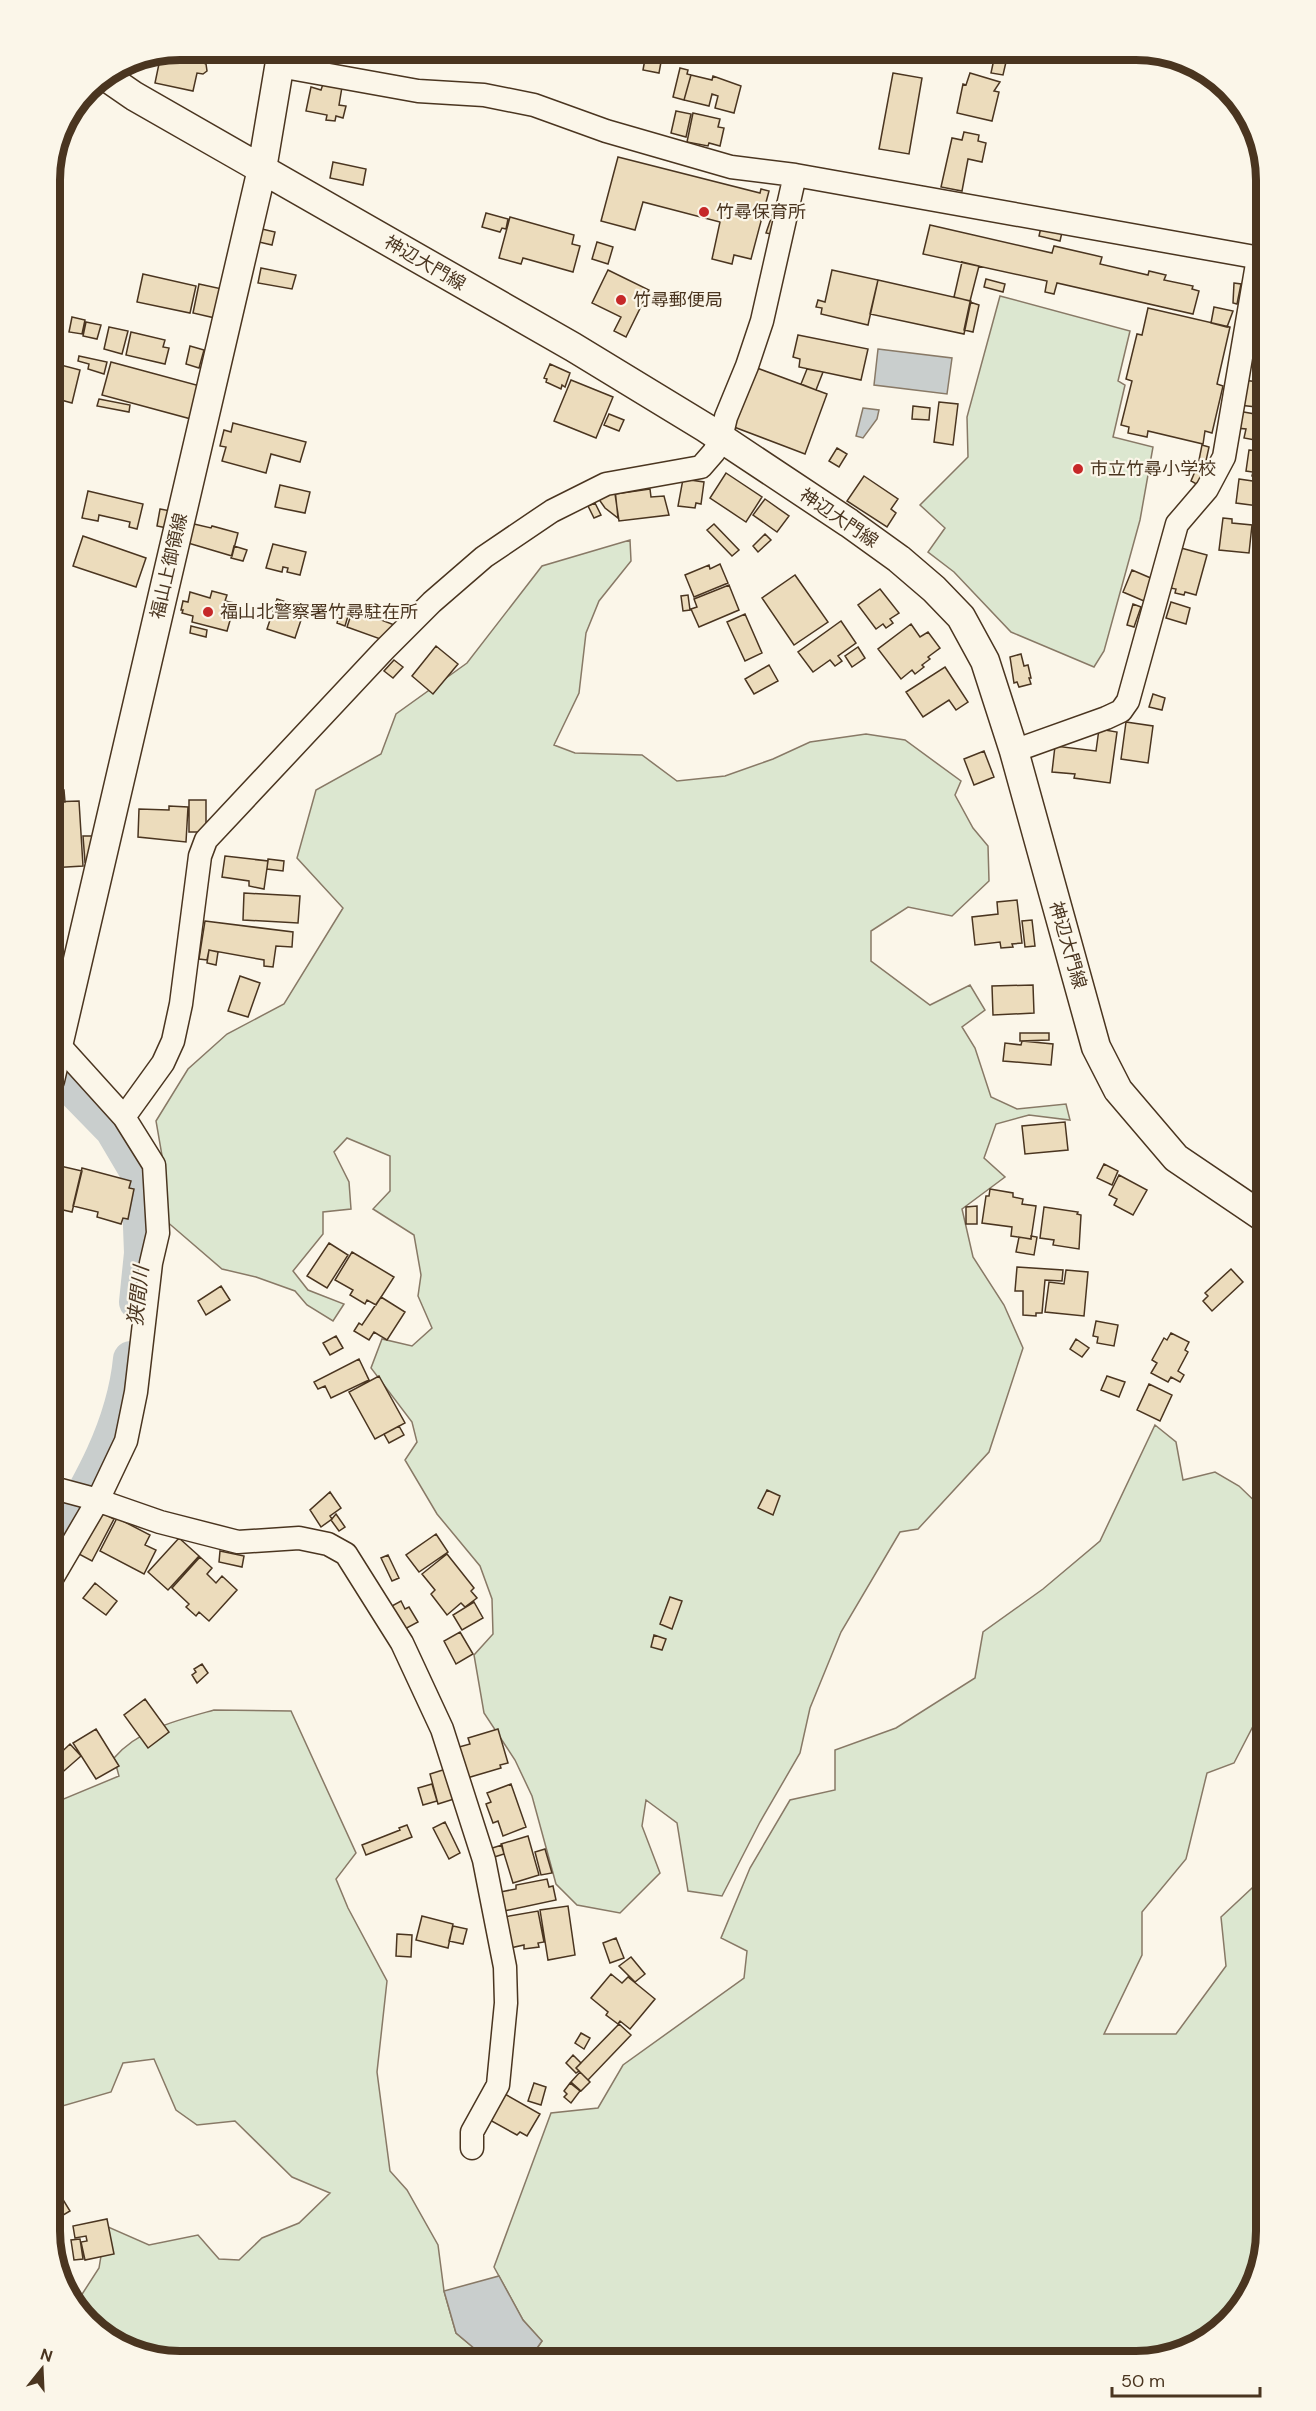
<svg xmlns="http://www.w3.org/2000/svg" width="1316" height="2411" viewBox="0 0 1316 2411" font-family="'DM Sans','Noto Sans JP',sans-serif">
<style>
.green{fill:#dce7d0;stroke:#887966;stroke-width:1.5}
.water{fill:#c9cecd;stroke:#887966;stroke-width:1.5}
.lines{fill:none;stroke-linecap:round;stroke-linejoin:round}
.river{stroke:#c9cecd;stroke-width:36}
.building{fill:#ecdcbc;stroke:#4a3520;stroke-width:1.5}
.minor-casing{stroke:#4a3520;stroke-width:25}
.major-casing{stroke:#4a3520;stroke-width:31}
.minor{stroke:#fbf6e9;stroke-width:22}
.major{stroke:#fbf6e9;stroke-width:28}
.poi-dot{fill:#c62828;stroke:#fbf6e9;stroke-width:2}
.labels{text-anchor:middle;stroke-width:4.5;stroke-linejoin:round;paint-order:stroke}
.poi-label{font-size:18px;fill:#4a3520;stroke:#fbf6e9;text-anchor:start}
.street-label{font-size:18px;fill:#4a3520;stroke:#fbf6e9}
.water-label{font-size:20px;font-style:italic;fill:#4a3520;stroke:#fbf6e9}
.rim{fill:none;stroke:#4a3520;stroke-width:8}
</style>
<rect width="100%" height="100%" fill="#fbf6e9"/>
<path class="green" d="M1000,296l130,35 -12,50 7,4 -12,52 40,10 -13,73 -36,131 -10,16 -83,-35 -57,-60 -26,-20 17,-24 -25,-23 48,-48 -1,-40z
M630,540l1,21 -32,40 -13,32 -7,60 -25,52 21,8 67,2 35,26 48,-5 48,-17 37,-17 56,-8 39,6 56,41 -6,14 18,33 15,18 1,35 -37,35 -44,-9 -37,24v30l59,44 40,-20 15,25 -23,17 13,21 16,49 26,12 49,-5 4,16 -41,-5 -33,9 -12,34 21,19 -43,32 11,48 31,48 19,43 -34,104 -71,77 -18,3 -59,100 -31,76 -10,45 -40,69 -38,74 -34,-5 -11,-68 -31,-23 -4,26 18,47 -40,40 -43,-8 -21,-21 -24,-88 -17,-36 -31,-47 -10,-58 19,-21 -1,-35 -12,-33 -43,-52 -32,-54 12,-18 -5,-20 -41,-54 11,-29 30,7 20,-18 -14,-32 3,-21 -7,-40 -41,-26 17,-18v-35l-43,-18 -13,14 15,30 2,27 -28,3v22l-30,37 15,19 36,14 -11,17 -26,-16 -12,-14 -39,-14 -34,-8 -57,-49 -1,-53 -8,-46 32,-52 39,-35 57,-30 59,-96 -46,-50 19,-68 65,-36 15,-40 71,-51 75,-97z
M1155,1425l21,17 7,38 32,-8 24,14 27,26v189l-32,62 -27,10 -21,86 -44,53v43l-38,79h72l50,-68 -5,-49 45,-42v357l-21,71 -58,48 -51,10h-608l14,-20 -19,-21 -29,-53 57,-154 47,-5 25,-43 121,-87 3,-27 -26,-13 29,-70 40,-68 45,-10v-40l61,-22 79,-50 8,-46 60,-43 57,-48z
M214,1710l77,1 65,142 -20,26 12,29 39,73 -10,91 13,99 17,19 31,55 6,46 12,42 19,16 22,12h-326l-64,-22 -30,-37 22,-34 7,-42 43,19 49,-10 21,24 20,1 23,-22 37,-15 31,-30 -38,-16 -57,-56 -38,4 -21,-15 -22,-51 -31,4 -12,29 -52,15 -9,-5v-286l11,-16 58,-24 -5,-18c25,-29 64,-38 100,-48z"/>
<path class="water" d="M878,349l74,9 -5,36 -73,-9z
M863,408l16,2 -2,9 -14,19 -7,-2z
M499,2276l24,44 19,21 -14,20h-31l-22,-12 -19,-16 -12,-42z"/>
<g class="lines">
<path class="river" d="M50,1049l24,41 39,40 26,44 3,79 -5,49
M50,1553c36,-61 74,-122 81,-194"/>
</g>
<path class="building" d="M161,54l38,7 7,3 1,7 -4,3 -6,-1 -4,18 -38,-8z
M645,59l16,3 -2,11 -16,-3z
M994,59l12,3 -3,13 -12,-2z
M680,68l8,2 -1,4 4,1 -7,25 -11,-3z
M893,73l29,5 -13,76 -30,-5z
M970,73l30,9 -6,9 5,1 -7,29 -35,-8 6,-29 3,1z
M691,75l21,5 1,-4 28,10 -7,27 -19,-5 3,-12 -6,-2 -3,12 -25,-6z
M323,84l19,3 -3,18 7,1 -3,12 -7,-2 -1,5 -9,-1 1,-5 -21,-4 5,-24 10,3z
M676,111l15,3 -5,23 -15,-4z
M693,113l27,6 -2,8 6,1 -4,18 -11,-3 -1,3 -21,-4z
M964,132l15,3 -1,6 8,2 -4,19 -14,-3 -6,32 -21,-4 11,-49 10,2z
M618,157l142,36 1,-4 8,2 -18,68 -17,-4 -2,9 -20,-5 8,-37 -77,-20 -8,28 -34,-9z
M333,162l33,7 -3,16 -33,-7z
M777,201h3l-9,33 -5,-1z
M486,213l22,6 -2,10 -4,-1 -2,4 -18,-5z
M510,217l64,18 -2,9 8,2 -7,26 -50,-14 -2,6 -22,-6z
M1042,223l21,5 -3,13 -21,-5z
M930,225l122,28 2,-7 48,11 -2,7 48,11 1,-4 17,4 -2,5 29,6 -1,3 7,2 -6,23 -136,-31 -3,11 -9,-2 2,-11 -124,-27z
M262,229l13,3 -3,13 -13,-3z
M597,242l16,5 -5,17 -16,-5z
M962,262l17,4 -9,35 -16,-4z
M261,268l35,7 -4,14 -34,-6z
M608,270l41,20 -23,47 -12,-6 7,-14 -29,-14z
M832,270l46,10 -10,45 -47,-11 1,-6 -6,-1 2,-7 7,2z
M143,274l53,12 -6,27 -53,-11z
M986,279l19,5 -2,8 -19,-5z
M878,280l93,21 -7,33 -94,-20z
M1234,283l7,1 -4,20 -4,-1z
M199,284l23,5 -7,29 -22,-5z
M970,302l9,3 -6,27 -9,-2z
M1254,304l12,2v35h-2l1,-10 -15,-2z
M1214,307l19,4 -6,16 -16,-4z
M1148,308l82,19 -13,57 6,2 -11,47 -7,-2 -2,13 -55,-13 -1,6 -19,-4 1,-6 -8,-2 11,-44 -6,-2 11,-45 5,1z
M72,317l13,3 -3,14 -13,-2z
M86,322l15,3 -4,14 -14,-3z
M109,327l19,4 -6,23 -18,-5z
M131,332l34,8 -2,7 6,1 -4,16 -39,-9z
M798,335l70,14 -7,31 -62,-13 1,-8 -7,-2z
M190,346l14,4 -5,18 -13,-4z
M50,351l6,1 -3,11 27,7 -8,33 -11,-3 -1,5 -10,-2z
M79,356l28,6 -3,12 -16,-5 1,-5 -11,-3z
M111,362l89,24 -9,33 -89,-24z
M550,364l20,9 -5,14 -3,-2 -1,4 -15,-7 1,-3 -3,-1z
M757,368l70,26 -22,60 -71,-27z
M807,369l16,3 -7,18 -15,-6z
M571,380l42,17 -17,41 -42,-17z
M1243,380l23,3v23l-1,2 -26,-3z
M99,399l31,6 -1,7 -32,-6z
M939,402l19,2 -5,41 -19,-3z
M913,406l17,2 -1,12 -17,-1z
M1238,411l28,5v26l-22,-4 2,-9 -10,-1z
M609,414l15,6 -5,11 -15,-6z
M233,423l73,19 -6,20 -29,-8 -5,19 -44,-12 4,-14 -6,-1 4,-16 7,2z
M1202,445l7,2 -3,14 -7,-1z
M837,448l10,6 -8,13 -10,-6z
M1249,450l17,2v26l-14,-2 1,-4 -7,-1z
M1199,462l7,3 -8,20 -7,-4z
M726,473l36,24 -16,25 -36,-24z
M864,476l34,23 -7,10 5,4 -9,14 -40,-26z
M683,479l21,3 -3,22 -5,-1 -1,5 -17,-2z
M1239,479l27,4v24l-30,-4z
M280,485l30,7 -5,21 -30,-6z
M615,489l3,29 -13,-10 -7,-10z
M650,489l1,8 13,-1 5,19 -50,6 -4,-27z
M88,491l55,13 -6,25 -8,-2 1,-5 -31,-7 -1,6 -16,-3z
M765,499l24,17 -12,16 -24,-17z
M595,503l6,12 -7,3 -6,-12z
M160,509l11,2 -4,17 -10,-2z
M1259,512l7,1v45l-13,-2z
M1223,518l9,1v4l20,2 -3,28 -30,-3z
M194,524l17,4 1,-2 26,7 -6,23 -44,-13z
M714,524l25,26 -7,6 -25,-26z
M765,534l6,6 -13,12 -5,-6z
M83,536l63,22 -10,29 -63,-21z
M273,544l33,8 -6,23 -13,-3 1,-4 -5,-1 -1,5 -16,-4z
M234,546l13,4 -4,11 -12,-3z
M1181,548l26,7 -11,40 -11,-3 -1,3 -9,-2 1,-4 -6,-1z
M720,564l8,19 -34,14 -9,-22 24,-10 1,4z
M1132,570l21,9 -9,22 -21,-9z
M795,575l33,47 -34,23 -32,-47z
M729,585l10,25 -40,17 -8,-18 6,-2 -3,-8z
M880,589l19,24 -9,6 3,4 -7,5 -3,-4 -7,5 -18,-24z
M212,591l15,4 -2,6 10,2 -8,28 -35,-9 1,-6 -11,-3 1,-3h-2l2,-9 5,1 2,-10 20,6z
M688,595l2,15 -7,1 -2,-15z
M277,599l21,7 1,-4 7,3 -11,33 -28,-9z
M1171,602l19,6 -4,16 -20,-6z
M1133,604l8,3 -7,20 -7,-2z
M342,606l8,3 -5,17 -8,-3z
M353,609l44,17 -14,14 -36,-13z
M745,614l17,39 -17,8 -18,-39z
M841,621l15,22 -18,13 4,5 -7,5 -5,-6 -17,12 -15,-20z
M911,624l9,13 8,-5 12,16 -12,9 2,2 -8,6 2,2 -9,7 -3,-4 -11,9 -23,-30z
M191,626l16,4 -1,7 -16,-4z
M436,646l22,18 -25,30 -21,-18z
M858,647l7,11 -13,9 -7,-11z
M1021,654l3,12 4,-1 3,13h-2l2,6 -12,3 -2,-5 -3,1 -4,-26z
M394,660l9,7 -10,11 -9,-7z
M769,665l9,16 -24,13 -9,-15z
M945,667l23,35 -12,8 -7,-10 -26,17 -17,-25z
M1153,694l12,4 -3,12 -13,-3z
M1126,722l27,4 -5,37 -27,-4z
M1099,729l18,3 -7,51 -36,-5 1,-4 -23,-2 3,-26 41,5z
M984,751l10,26 -20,8 -10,-26z
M50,790h14l1,12h-15z
M189,800h17v32h-17z
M79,801l4,65 -33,2v-66z
M169,806l19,1 -2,35 -48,-5 1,-28 30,1z
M83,836h12l-5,25 -5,1z
M225,856l43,5 -4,28 -15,-3v-5l-27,-4z
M268,859l16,2 -1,10 -16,-2z
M244,893l56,3 -2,27 -55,-3z
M1017,900l5,43 -10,1 1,3 -12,1 -1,-6 -25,3 -3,-28 26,-3 -1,-12z
M1032,920l3,26 -10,1 -3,-26z
M205,921l88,11 -1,15 -16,-1 -3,21 -9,-1v-6l-55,-10 -2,10 -8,-1z
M209,950l9,2 -2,13 -9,-2z
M240,976l20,7 -12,34 -20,-6z
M1033,985l1,28 -41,2 -1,-29z
M1020,1033h29v7l-29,1z
M1022,1041l31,3 -2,21 -48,-4 2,-18 16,2z
M1065,1122l3,28 -43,4 -3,-28z
M50,1164l6,1 -6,29z
M1104,1164l14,7 -6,14 -15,-7z
M56,1165l26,6 -10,41 -22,-5v-13z
M82,1168l49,13 -2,7 5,1 -6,30 -5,-1 -2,6 -24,-7 1,-5 -25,-6z
M1119,1175l28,15 -14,25 -19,-10 3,-6 -8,-4z
M990,1189l23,4v4l10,2 -1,5 14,2 -5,33 -20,-3 1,-9 -30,-4 4,-27h3z
M977,1206v18h-11v-17z
M1044,1207l34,5 -1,2 4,1 -2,34 -26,-4 1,-5 -14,-2z
M1031,1236l6,1 -3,18 -18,-3 3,-15 12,2z
M329,1243l19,12 -21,33 -20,-12z
M352,1252l42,25 -18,28 -9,-5 -2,4 -15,-9 3,-5 -18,-10z
M1017,1267l46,3 -1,11 -17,-1 -3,33h-6v3l-13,-1v-24h-8z
M1231,1269l12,13 -31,29 -9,-10 5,-5 -3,-3z
M1066,1270l22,2 -4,44 -39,-4 4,-30 15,2z
M221,1286l9,14 -24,15 -8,-14z
M381,1297l24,15 -18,28 -13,-8 -5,8 -15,-9 5,-8 3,2z
M1096,1321l22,4 -4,21 -17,-3 1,-6 -5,-1z
M1171,1333l18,9 -4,8 3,2 -10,19 6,4 -4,7 -9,-5 -3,5 -17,-9 6,-10 -5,-3 12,-22 3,2z
M336,1336l7,12 -13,7 -7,-12z
M1076,1339l13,9 -7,9 -12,-8z
M359,1359l10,21 -38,18 -6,-12 -7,3 -4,-7z
M379,1376l26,47 -30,16 -26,-47z
M1107,1376l18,6 -6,15 -18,-7z
M1149,1384l23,11 -12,26 -23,-11z
M399,1426l5,9 -15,8 -5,-9z
M767,1490l13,6 -7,19 -15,-7z
M330,1492l11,16 -11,8 2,3 -11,8 -11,-17z
M98,1511l16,8 -22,42 -15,-8z
M336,1514l9,13 -6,4 -8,-11z
M117,1518l33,17 -5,10 11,5 -12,24 -44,-23z
M436,1534l12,18 -29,20 -13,-17z
M179,1538l20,18 -31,34 -20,-18z
M220,1551l24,5 -2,11 -23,-5z
M447,1554l27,34 -3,3 6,7 -12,9 -4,-4 -14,12 -16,-21 4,-4 -13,-16z
M388,1555l11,23 -7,3 -11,-23z
M200,1557l12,11 -5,6 9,9 6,-7 15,14 -28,31 -10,-9 -3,4 -10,-9 3,-3 -17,-16z
M95,1583l22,18 -11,14 -23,-17z
M670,1597l12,4 -10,28 -12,-5z
M401,1601l4,8 4,-2 9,15 -15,8 -13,-23z
M474,1602l9,16 -21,12 -9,-15z
M460,1632l13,22 -17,10 -12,-23z
M654,1635l12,4 -4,11 -11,-3z
M202,1664l6,9 -11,10 -5,-8 4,-3 -2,-3z
M145,1699l24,33 -21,16 -24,-33z
M96,1729l23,37 -23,13 -23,-36z
M498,1729l10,34 -8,2 1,3 -34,10 -8,-31 11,-3 -2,-6z
M70,1744l11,12 -24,21 -7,-8v-6z
M446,1769l8,30 -16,5 -8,-30z
M432,1784l5,17 -14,4 -5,-17z
M511,1784l15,43 -23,9 -5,-15 -5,2 -7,-19 5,-2 -4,-9z
M445,1822l15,31 -11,6 -16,-31z
M407,1825l5,12 -46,18 -4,-10 38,-15 -1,-2z
M528,1836l11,39 -26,8 -12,-39z
M502,1845l2,9 -13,4 -2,-9z
M545,1849l7,24 -11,2 -6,-23z
M547,1879l2,8 4,-1 3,14 -52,11 -4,-19 16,-3v-4z
M568,1906l7,49 -27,5 -8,-50z
M538,1911l6,31 -6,1 1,4 -15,2v-4l-14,3 -6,-31z
M422,1916l31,8 -5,24 -32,-8z
M453,1926l14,3 -4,15 -14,-3z
M397,1934l15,1 -1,22 -15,-1z
M616,1938l8,20 -14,5 -7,-20z
M631,1957l14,17 -10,8 -16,-16z
M611,1974l11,9 6,-6 27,22 -25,30 -10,-8 -2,3 -12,-9 2,-3 -17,-14z
M619,2024l12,11 -43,45 -12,-12z
M581,2033l9,5 -6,11 -9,-6z
M573,2055l8,8 -5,5 3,3 -3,2 -10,-10z
M580,2072l10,10 -9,9 -10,-9z
M534,2083l12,4 -5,18 -13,-4z
M570,2083l10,8 -9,12 -7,-6 3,-3 -3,-3z
M503,2093l37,21 -13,22 -7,-4 -3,3 -29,-16z
M50,2185l5,10 4,-2 11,18 -20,12z
M107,2219l7,35 -29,6 -4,-18 6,-1 -1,-5 -11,2 -2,-12z
M80,2239l3,20 -9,1 -3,-20z"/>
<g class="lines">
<defs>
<path id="minor" d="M279,66l139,25 66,4 50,10 72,26 125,36 64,8 471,84
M1014,751l92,-33 15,-7 7,-10 49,-177 30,-35 17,-32 34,-199
M50,995l4,16 10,6
M124,1117l39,-54 10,-22 8,-37 19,-148 6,-16 178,-190 48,-48 52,-45 68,-46 54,-27 95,-17 13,-15 7,-14 5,-21 21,-51 15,-45 33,-146
M50,1487l41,11 69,24 78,20 61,-4 29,6 18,10 56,89 40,86 42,131 21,107 1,36 -8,82 -26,47v16
M50,1582l48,-82 28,-59 10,-49 15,-129 7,-30 -4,-68 -30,-48 -66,-73"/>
<path id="major" d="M105,76l29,20 439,251 133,81 143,95 50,36 35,30 27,28 24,44 29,90 82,296 22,43 58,68 90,61
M50,1080l212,-911 20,-119"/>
</defs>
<use href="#minor" class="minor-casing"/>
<use href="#major" class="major-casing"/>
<use href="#minor" class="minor"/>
<use href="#major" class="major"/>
</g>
<g class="poi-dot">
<circle cx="704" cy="212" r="6"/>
<circle cx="621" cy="300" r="6"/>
<circle cx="1078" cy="469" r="6"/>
<circle cx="208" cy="612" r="6"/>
</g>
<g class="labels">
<g class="poi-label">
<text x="716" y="218">竹尋保育所</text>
<text x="633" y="306">竹尋郵便局</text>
<text x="1090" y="475">市立竹尋小学校</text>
<text x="220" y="618">福山北警察署竹尋駐在所</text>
</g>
<g class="street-label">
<text transform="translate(425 263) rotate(30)" y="6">神辺大門線</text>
<text transform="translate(839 518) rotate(34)" y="6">神辺大門線</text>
<text transform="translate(169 566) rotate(-77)" y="6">福山上御領線</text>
<text transform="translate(1068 945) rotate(74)" y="6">神辺大門線</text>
</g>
<g class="water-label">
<text transform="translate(138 1296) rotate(-84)" y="7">狭間川</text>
</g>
</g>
<path d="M0 0H1316V2411H0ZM180 60H1136A120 120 0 0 1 1256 180V2231A120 120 0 0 1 1136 2351H180A120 120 0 0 1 60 2231V180A120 120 0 0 1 180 60Z" fill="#fbf6e9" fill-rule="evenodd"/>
<path class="rim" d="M180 60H1136A120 120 0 0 1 1256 180V2231A120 120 0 0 1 1136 2351H180A120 120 0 0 1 60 2231V180A120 120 0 0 1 180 60Z"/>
<g transform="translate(42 2369) rotate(18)" stroke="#fbf6e9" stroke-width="4.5" paint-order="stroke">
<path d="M0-4.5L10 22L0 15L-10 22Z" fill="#4a3520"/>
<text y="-9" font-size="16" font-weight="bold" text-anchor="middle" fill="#4a3520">N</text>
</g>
<path d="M1112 2387v9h148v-9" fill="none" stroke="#4a3520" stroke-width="3"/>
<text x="1121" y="2387" font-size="18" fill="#4a3520" stroke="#fbf6e9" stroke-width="4.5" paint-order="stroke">50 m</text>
</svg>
